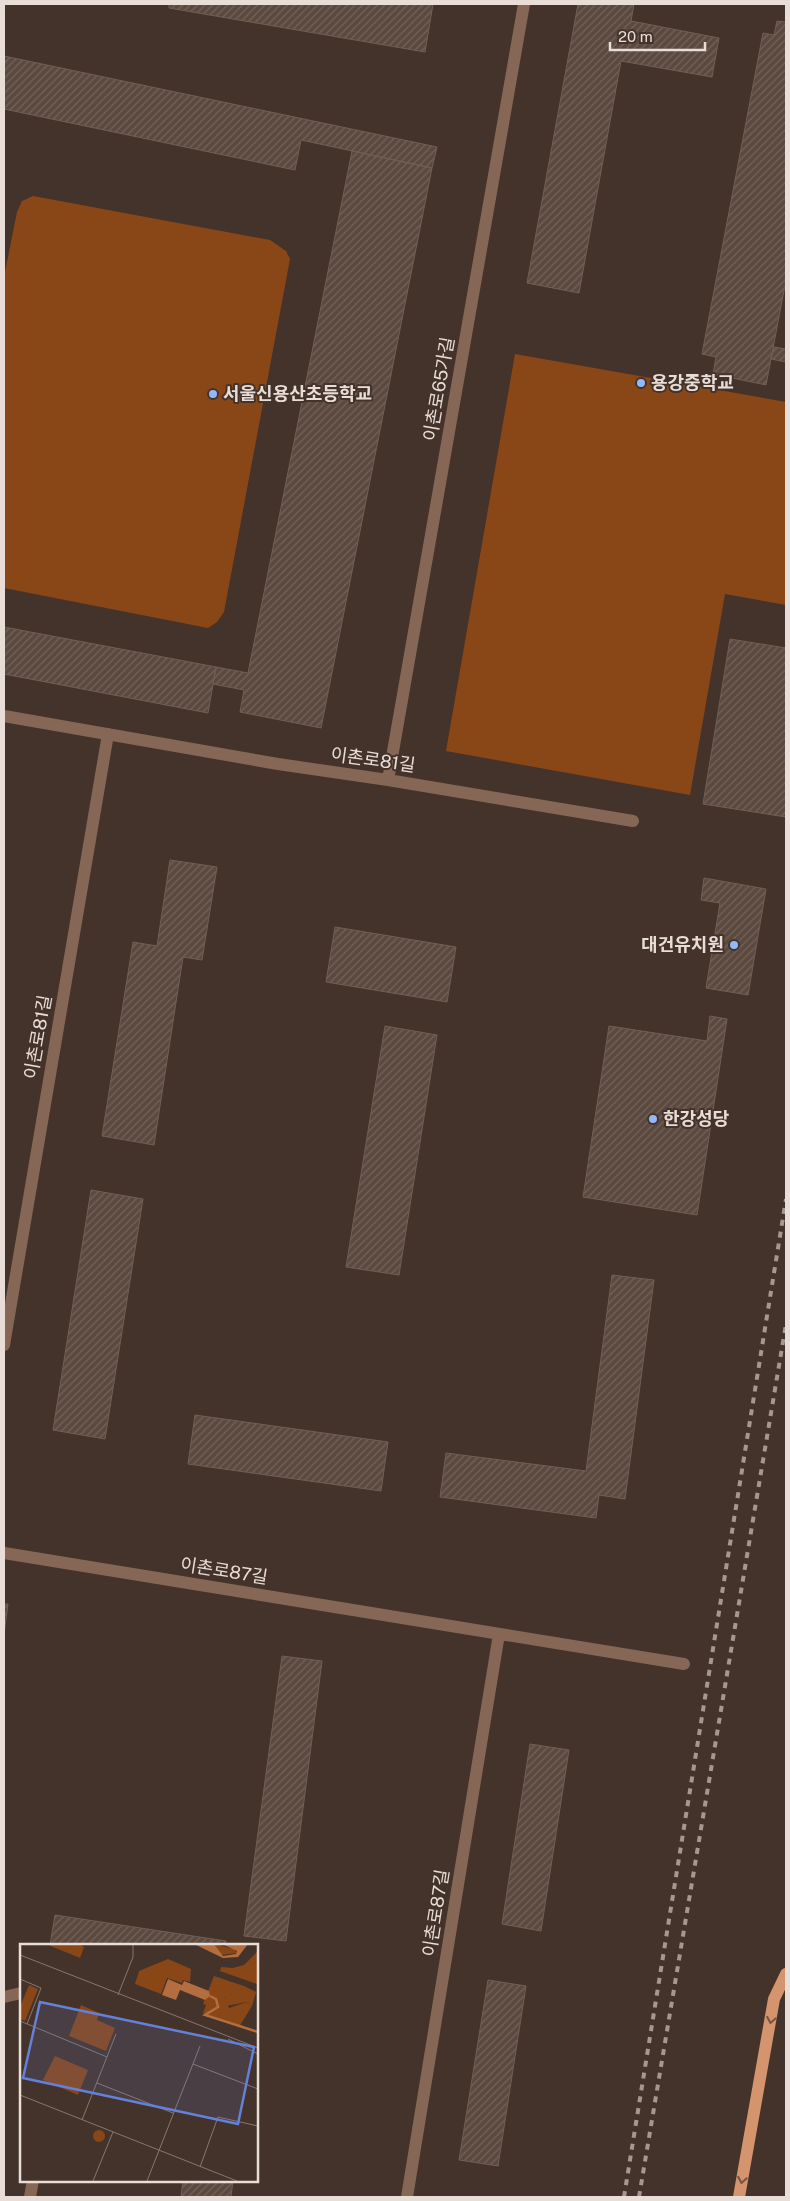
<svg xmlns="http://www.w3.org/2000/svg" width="790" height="2201" viewBox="0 0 790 2201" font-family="'Public Sans','Noto Sans KR',sans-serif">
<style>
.park{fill:#894718}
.building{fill:url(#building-hatch);stroke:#715f54}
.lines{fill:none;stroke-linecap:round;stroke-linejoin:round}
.street{stroke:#866755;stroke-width:12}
.primary{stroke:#d3946e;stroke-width:12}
.rail{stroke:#a59891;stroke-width:4;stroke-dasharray:6 6;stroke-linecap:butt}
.oneway{stroke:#765542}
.poi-dot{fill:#91b8fd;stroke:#44332a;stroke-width:2}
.labels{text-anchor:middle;stroke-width:4;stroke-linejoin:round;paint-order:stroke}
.poi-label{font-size:18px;font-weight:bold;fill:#e8ded7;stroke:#44332a;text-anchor:start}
.street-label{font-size:18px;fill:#e8ded7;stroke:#44332a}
.inset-river{fill:none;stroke:#b36d3f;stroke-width:2.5}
.inset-road{fill:none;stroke:#86776f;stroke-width:1}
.view{fill:#6480d8;fill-opacity:0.15;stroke:#6480d8;stroke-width:2.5}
.inset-edge{fill:none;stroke:#e8ded7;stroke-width:2.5}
</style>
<defs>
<pattern id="building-hatch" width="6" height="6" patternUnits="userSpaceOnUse" patternTransform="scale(1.25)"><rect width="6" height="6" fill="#5b493f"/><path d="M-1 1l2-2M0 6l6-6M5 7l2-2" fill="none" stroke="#73635a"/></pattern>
</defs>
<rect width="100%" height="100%" fill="#44332a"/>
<path class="park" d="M33,196l237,44 16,11 4,8 -66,353 -7,10 -9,6 -204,-40v-311l13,-65 5,-11z
M515,354l271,48v203l-61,-11 -35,201 -244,-44z"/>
<path class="building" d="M169,4h264l-8,48 -256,-44z
M578,4h56l-3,17 88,17 -7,39 -91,-16 -42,232 -52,-10z
M777,21l9,1v258l-20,105 -53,-11 3,-17 -14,-3 61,-321 11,2z
M4,56l433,91 -5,21 -131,-28 -6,30 -291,-61z
M352,151l80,17 -111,560 -81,-16 4,-22 -31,-6 3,-17 32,6z
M774,347l12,2v13l-15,-3z
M4,627l212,40 -8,46 -204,-39z
M730,639l56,9v169l-83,-13z
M170,860l47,7 -15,93 -19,-3 -29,188 -52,-9 31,-194 24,4z
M704,878l62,11 -18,106 -42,-7 14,-85 -19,-3z
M335,927l121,20 -9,55 -121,-20z
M710,1016l17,3 -30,196 -114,-18 26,-171 98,15z
M385,1026l52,9 -38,240 -53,-8z
M91,1190l52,9 -38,240 -52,-9z
M612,1275l42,5 -29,219 -26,-4 -3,23 -156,-21 6,-44 140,18z
M195,1415l193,27 -7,49 -193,-27z
M4,1604h4l-4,30z
M282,1656l40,5 -36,280 -42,-5z
M530,1744l39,6 -28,181 -39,-7z
M55,1915l171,26 -1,4h-175z
M488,1980l38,6 -28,180 -39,-6z
M183,2180h50l-2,17h-50z"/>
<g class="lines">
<path class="street" d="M4,716l274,48 110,16 245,41
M388,780l136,-776
M4,1345l104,-611
M4,1553l680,111
M4,1997l17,-4
M30,2197l3,-17
M407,2197l92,-563"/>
<path class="primary" d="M739,2197l35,-198 12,-25"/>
<path class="rail" d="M624,2197l162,-998
M639,2197l147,-873"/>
</g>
<defs><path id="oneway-chevron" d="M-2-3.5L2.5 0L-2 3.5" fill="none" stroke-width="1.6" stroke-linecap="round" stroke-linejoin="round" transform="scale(1.25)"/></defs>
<g class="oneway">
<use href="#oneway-chevron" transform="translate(771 2020) rotate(100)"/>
<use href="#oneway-chevron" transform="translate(742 2180) rotate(100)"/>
</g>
<g class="poi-dot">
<circle cx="641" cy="383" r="5"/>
<circle cx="213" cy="394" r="5"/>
<circle cx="734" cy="945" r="5"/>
<circle cx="653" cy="1119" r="5"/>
</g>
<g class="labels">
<g class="poi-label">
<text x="651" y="389">용강중학교</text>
<text x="223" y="400">서울신용산초등학교</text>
<text x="724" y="951" text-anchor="end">대건유치원</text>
<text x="663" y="1125">한강성당</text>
</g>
<g class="street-label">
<text transform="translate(439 389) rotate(-80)" y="6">이촌로65가길</text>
<text transform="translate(373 760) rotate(8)" y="6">이촌로81길</text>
<text transform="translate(38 1037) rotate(-80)" y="6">이촌로81길</text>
<text transform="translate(224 1571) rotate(9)" y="6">이촌로87길</text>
<text transform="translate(436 1913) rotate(-81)" y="6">이촌로87길</text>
</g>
</g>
<g transform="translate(20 1944)">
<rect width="238" height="238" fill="#44332a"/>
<path d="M194,0l20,5 3,4 -16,2zM224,42l12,6 -4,14 -5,-4 -21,4 -1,-11 8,-1z" fill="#894718"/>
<path d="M237,8v32l-37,-13 1,-4 12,1 11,-3zM148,15l23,10 -1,13 -7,-2 -1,3 -15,-5 -6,16 -26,-10 4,-13zM194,32l30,10 -9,10 -4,-2 -6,3 4,11 18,-6 5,4 -13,21 -36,-14 3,-8 -3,-1z" fill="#894718"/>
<path d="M26,0h33l5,3 -4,11zM9,41l9,4 -13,32 -5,-2v-12zM61,61l18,8 -2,7 18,8 -9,23 -37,-15zM35,112l33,14 -10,25 -35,-15zM73 192a6 6 0 1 1 12 0a6 6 0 1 1-12 0Z" fill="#894718"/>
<path d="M174,0h20l9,12 13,-2 1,-3 -15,-7h26l-10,13 -15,1zM148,35l14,6 2,-4 25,10 1,5 -5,4 -25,-10 -4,10 -14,-5z" fill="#b36d3f"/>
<path class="inset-river" d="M190,52l6,3 2,8 -13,8 53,17"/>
<path class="inset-road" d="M0,11l238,93M0,35l21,9 -14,36M98,51l15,-38v-13M0,77l87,36M208,95l30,15M173,120l65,25M77,139l76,30M0,151l217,86M62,176l34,-86M180,223l18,-50 40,9M73,237l20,-49M127,237l53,-135"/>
<path class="view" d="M20,58l214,45 -16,77 -215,-46z"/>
<rect width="238" height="238" class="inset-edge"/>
</g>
<rect width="790" height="2201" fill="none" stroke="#e8ded7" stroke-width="10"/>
<path d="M610 42v8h95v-8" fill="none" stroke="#e8ded7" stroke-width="2.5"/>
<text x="618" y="42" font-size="15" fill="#e8ded7" stroke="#44332a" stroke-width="4" paint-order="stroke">20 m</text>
</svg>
